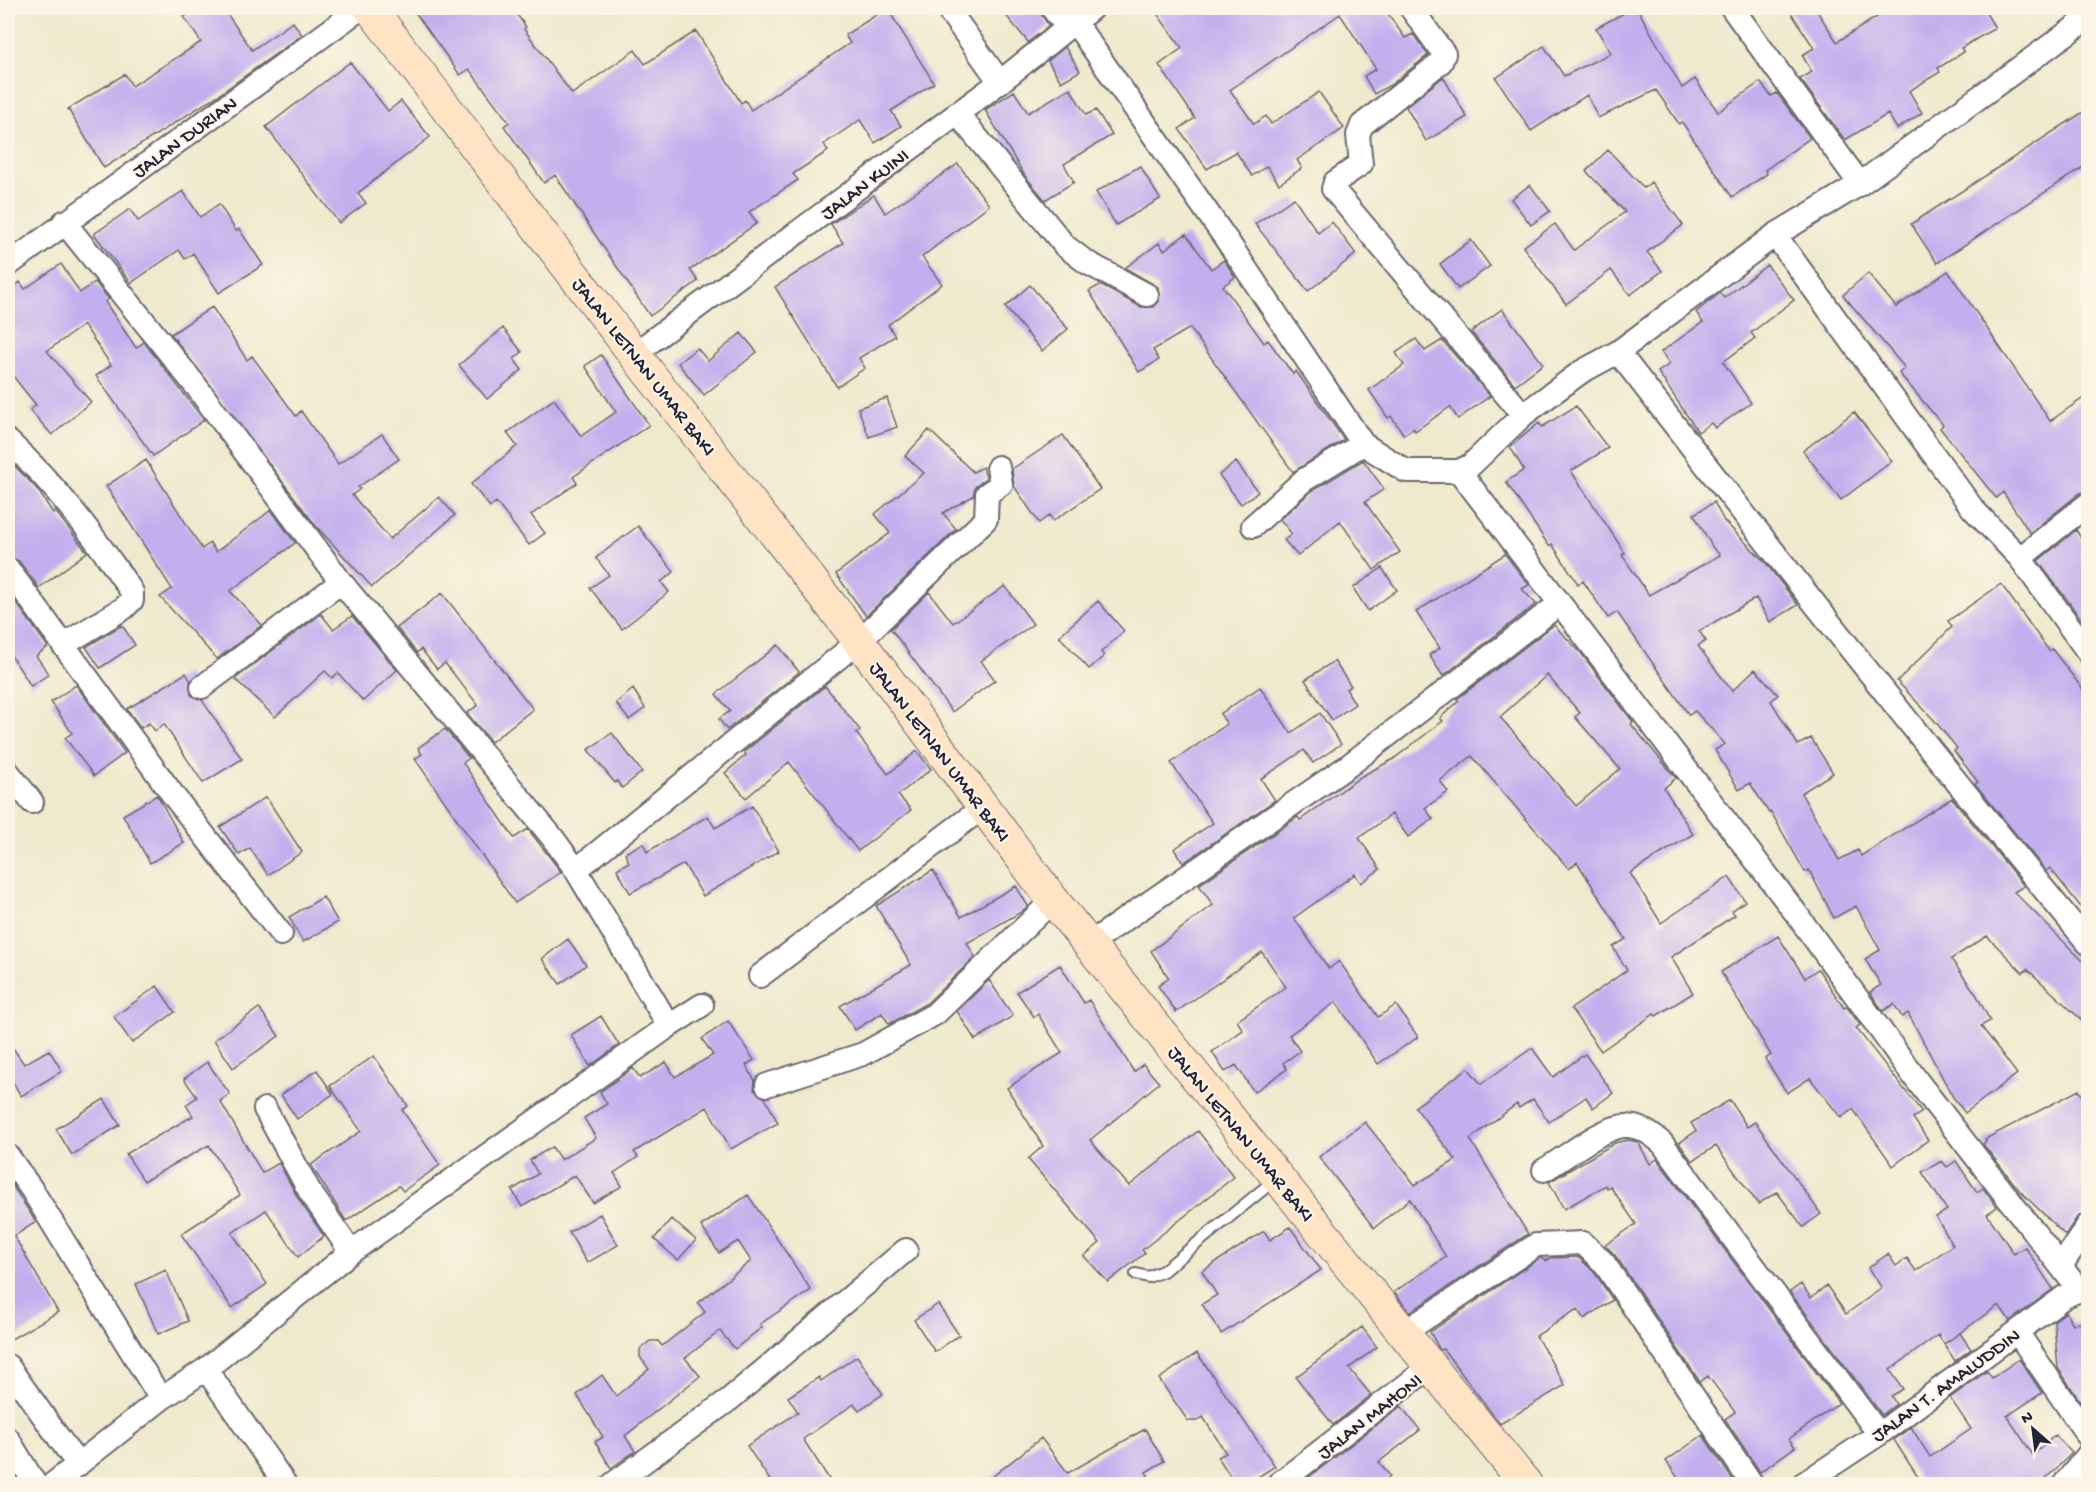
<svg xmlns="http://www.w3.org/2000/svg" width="2096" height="1492" viewBox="0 0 2096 1492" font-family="'Gochi Hand',sans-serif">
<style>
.building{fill:#c3afee;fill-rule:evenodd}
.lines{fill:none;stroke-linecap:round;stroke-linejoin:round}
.lane-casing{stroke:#6a686e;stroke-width:14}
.street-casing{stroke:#6a686e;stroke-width:26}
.secondary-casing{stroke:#6a686e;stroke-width:34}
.lane{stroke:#fff;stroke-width:10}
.street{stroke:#fff;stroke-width:22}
.secondary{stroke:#fee4c5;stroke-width:32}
.labels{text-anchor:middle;stroke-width:4.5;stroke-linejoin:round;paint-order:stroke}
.street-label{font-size:20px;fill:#22223b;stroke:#fcf5e5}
</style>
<rect width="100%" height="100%" fill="#fcf5e5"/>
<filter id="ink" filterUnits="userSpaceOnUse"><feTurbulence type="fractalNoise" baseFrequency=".0167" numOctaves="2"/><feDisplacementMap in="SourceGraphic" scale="12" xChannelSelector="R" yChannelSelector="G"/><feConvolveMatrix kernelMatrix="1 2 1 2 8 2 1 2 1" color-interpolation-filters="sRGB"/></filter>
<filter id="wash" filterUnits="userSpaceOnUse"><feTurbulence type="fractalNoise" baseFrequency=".008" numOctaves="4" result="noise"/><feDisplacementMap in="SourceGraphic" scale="24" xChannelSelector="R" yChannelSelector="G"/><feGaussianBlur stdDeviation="1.35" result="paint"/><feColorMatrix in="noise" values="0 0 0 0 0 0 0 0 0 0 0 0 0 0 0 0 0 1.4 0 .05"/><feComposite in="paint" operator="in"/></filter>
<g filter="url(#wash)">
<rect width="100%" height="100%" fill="#efe9cd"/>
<g id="blocks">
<path class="building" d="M198,8h25l29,42 41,-28 9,13 -85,61 -113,72 -36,-59 57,-35 7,12 69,-44 -17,-25z
M412,8h100l14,19 -2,2 48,65 63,-44 10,14 51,-33 45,72 4,-3 6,10 99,-67 -5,-8 42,-27 47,75 -43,28 10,15 -26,17 -15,-23 -36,24 4,7 -35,23 5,6 -49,32 8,11 -67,47 8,11 -48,35 -95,-141 -11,8 -40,-57 5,-4 -40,-53 -9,6z
M1000,8h37l12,18 -21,16z
M1153,8h231l21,30 8,-4 15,21 -36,29 -18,10 -10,-18 12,-7 -36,-55 -110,76 24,34 12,-8 5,8 48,-32 25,36 -47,32 5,8 -23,16 -12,-18 -15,10 -16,-24 -29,17 -28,-40 16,-11 -36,-53 23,-17z
M1633,8h4l45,80 13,-9 23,33 42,-30 11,14 6,-3 33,45 -45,32 2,4 -35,23 -50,-75 -3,2 -23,-34 -58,28 -11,-23 -56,36 -35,-53 48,-32 20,30 47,-23 -15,-25z
M1788,8h27l22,34 54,-34h92l12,20 -34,20 3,4 -26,16 2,4 -31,19 13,22 -25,16 -9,-15 -43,26 -45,-61 12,-7 -10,-17 12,-7z
M1065,47l15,24 -19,11 -13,-21z
M350,62l38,49 13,-10 29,36 -72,56 8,10 -27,20 -73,-96z
M1443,77l24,40 -41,24 -20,-34z
M1070,88l16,27 10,-5 16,25 -48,29 10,18 -29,18 -20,-24 -40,-66 29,-19 14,22z
M2088,109v55l-151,99 -26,-39z
M1608,150l36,38 7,-6 32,43 -36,27 15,19 -32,24 -19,-25 -45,34 -43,-57 32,-23 19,26 51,-38 -39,-41z
M958,164l31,41 -67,52 20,27 -54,41 7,11 -36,22 6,10 -28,19 -62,-100 68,-44 -12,-19 19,-13 24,-16 11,18z
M1140,166l20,33 -44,26 -20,-33z
M1530,185l20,26 -19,14 -20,-26z
M183,191l17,26 19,-13 17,27 3,-2 24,36 -44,28 -26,-40 -8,6 -6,-9 -48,33 -37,-49 36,-25 8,12z
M1294,198l24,35 14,-11 24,32 -48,37 -53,-67z
M1186,234l25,35 13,-9 11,17 -12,9 41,57 4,-3 25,34 3,-3 48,69 -51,32 -103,-144 -37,22 6,10 -20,12 -50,-81 11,-6 41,22h13l5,-6 -1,-14 -33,-19 34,-25 5,7z
M1471,240l19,26 -32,23 -18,-25z
M61,264l19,29 15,-11 14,17 -4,3 31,46 8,-6 60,78 -51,36 -57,-80 15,-11 -27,-40 -37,26 44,51 -39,33 -22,-25 6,-5 -28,-35v-79l12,-9 5,7z
M1767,265l27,35 -43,33 4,5 -32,24 28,41 -36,25 -4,-5 -13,9 -40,-60 12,-8 -9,-12 42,-30 -7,-10 24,-19 4,5z
M1948,271l102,150 38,-26v96l-8,2 -50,40 -27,-41 -7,6 -56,-70 3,-3 -44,-52 6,-5 -62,-73 25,-22 28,34z
M1030,285l38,44 -26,22 -37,-44z
M212,307l35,53 5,-4 44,60 5,-5 37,53 44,-30 17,25 -41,28 2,2 -8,6 38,44 49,-42 16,18 -83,72 -56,-61 -145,-192z
M1502,309l41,55 -28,21 -44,-53z
M503,328l19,24 -8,7 8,11 -35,29 -28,-34z
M741,333l16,19 -53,43 -26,-32 19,-15 11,13z
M1416,339l9,12 17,-11 48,56 -32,23 -8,-12 -35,24 -2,-3 -9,7 -13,-19 -3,2 -19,-28 35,-25 -8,-12z
M601,355l48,70 -76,52 4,6 -46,32 14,18 -16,12 -33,-43 -6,5 -19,-23 46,-38 -10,-13 47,-34 27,37 35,-24 -31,-46z
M887,398l10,29 -28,10 -11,-29z
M1576,406l32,42 -37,23 54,82 -3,2 27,40 71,-40 -7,-7 -19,-34 20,-12 10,19 41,41 33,43 -28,17 -14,-24 -57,33 7,10 -8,5 34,45 23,-22 23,26 -7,6 27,44 13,-7 22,35 -32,20 38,67 19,-10 3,6 91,-58 72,88 -10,6 74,74v60l-61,-57 -4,4 -36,-37 -36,23 25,35 14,27 -9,5 36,48 -52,39 -12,-16 -45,-84 -6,4 -8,-13 -11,7 -13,-19 11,-7 -16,-26 15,-9 -24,-44 -22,12 -25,-48 -4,2 -34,-60 -2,1 -19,-30 -11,7 -24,-40 10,-6 -30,-33 -6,4 -72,-103 -9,6 -25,-37 -5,3 -26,-40 -3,2 -43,-64 18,-12 -14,-23 29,-24 3,4z
M1854,412l38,49 -51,39 -38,-49z
M929,430l44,42 10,-5 3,11 -11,9 -2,9 -30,17 13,16 -90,87 -30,-42 54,-41 -15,-19 49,-41 -19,-17z
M1063,435l37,54 -47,32 -3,-6 -11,8 -25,-37 -2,-17z
M8,459l29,30 16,24 2,-2 32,41 -48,36 -20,-27 -11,-5z
M146,460l56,89 8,-6 6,9 55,-42 24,33 -65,48 32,34 -45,34 -57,-62 12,-8 -66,-103z
M1363,460l21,29 -19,13 35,50 -26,18 -34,-49 -42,35 -14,-16 8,-6 -12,-15 32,-28z
M1236,462l22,30 -17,12 -22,-29z
M638,526l36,46 -13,10 8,10 -47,37 -32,-41 19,-13 -13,-17z
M2076,530l12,19v79l-50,-67z
M1505,554l24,31 -7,4 14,15 -93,72 -14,-21 11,-7 -24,-36z
M1382,568l15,22 -29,21 -15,-23z
M2001,584l48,67 3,-2 36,47v220l-38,-48 -4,3 -71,-87 3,-2 -24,-31 3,-3 -23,-28 -37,-39 55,-54 -4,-6z
M1005,586l28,38 -52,37 14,19 -43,32 -61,-83 38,-37 24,31z
M8,591l40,56 -12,9 13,18 -18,12 -23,-35z
M442,593l91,116 -42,33 -24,-29 11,-8 -33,-42 -8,6 -16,-20 -4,4 -20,-25z
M1098,601l26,30 -23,21 3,4 -15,13 -30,-33z
M321,614l12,15 19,-13 45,54 -34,31 -25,-28 -6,5 -7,-7 -50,46 -40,-38z
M122,625l13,20 -35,23 -14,-21z
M1554,625l27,28 52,69 -2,2 45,54 -12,10 29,46 -63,39 31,50 68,-46 16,24 -13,10 3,4 -64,42 22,36 -37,23 -2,-2 -53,37 -30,-42 56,-39 -14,-23 13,-8 -49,-77 -8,7 -97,-113 -32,25 8,11 -23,16 8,11 -25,18 -16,-23 -33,24 21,31 -19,14 -6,-9 -61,44 35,51 10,-8 39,56 18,-12 22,32 -40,27 -42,-62 -47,33 11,16 -17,12 4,6 -33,23 -18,-27 -11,7 -13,-20 31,-22 -6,-9 49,-34 -24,-35 -86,60 -18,-26 11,-8 -18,-27 62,-46 -14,-20 99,-68 2,3 62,-44 30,-16 51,-39 -3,-3 19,-17 -2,-2zM1547,675l33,38 -5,4 45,52 -44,37 -76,-89z
M778,645l21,27 -72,58 -8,-11 11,-8 -14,-17z
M1334,661l17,25 -5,3 9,15 -23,16 -27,-40z
M186,673l4,7 1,15 11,5 40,59 -39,24 -39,-59 -9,7 -6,-8 -8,5 -14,-19z
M76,685l49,68 -31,23 -29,-38 7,-5 -21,-31z
M825,686l35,44 -4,3 32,41 29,-23 14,18 -33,26 13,15 -53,41 -69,-89 -43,36 -21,-25 21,-18 -2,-3z
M1260,687l31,46 29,-20 21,31 -28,19 -9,-13 -43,29 14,21 -92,63 -9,-14 39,-26 -42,-60 56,-39 -7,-10z
M633,689l12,19 -16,12 -13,-17z
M445,729l24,29 -6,5 51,75 14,-9 33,43 -46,31 -100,-144 7,-5 -4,-6z
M612,733l30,39 -20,16 -5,-7 -2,2 -27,-33z
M157,795l27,48 -34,20 -27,-48z
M266,797l36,55 -34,23 -18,-27 -11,7 -19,-28z
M752,806l27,45 -76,45 -19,-32 -54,29 -13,-24 12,-7 -4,-9 18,-10 4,9 61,-36 7,12z
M933,870l28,47 55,-31 12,20 -7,6 -54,31 8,14 -48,46 -38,21 -7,-11 -27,17 -15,-24 71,-41 -35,-59z
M323,897l15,25 -35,20 -14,-25z
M1778,936l27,42 13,-9 26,39 3,-1 13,18 -4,3 66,84 -9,6 15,22 -35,26 -40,-57 -12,9 -31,-40 -23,15 -22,-34 6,-4 -50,-83z
M568,939l18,26 -26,19 -18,-25z
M1060,965l24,38 5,-3 45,72 9,-8 16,19 -69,57 39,46 69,-55 36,46 -92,73 3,3 -37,29 -24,-26 16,-13 -72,-84 15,-13 -36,-58 55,-35 -24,-39 -4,3 -17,-25z
M989,980l24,36 -38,24 -18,-29z
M157,986l18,26 -43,31 -18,-26z
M259,1008l20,28 -46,32 -19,-28z
M601,1016l18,29 -29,21 -19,-31z
M728,1021l26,39 -8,5 9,16 -1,9 11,8 13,25 -47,26 -24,-42 -73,45 4,5 -24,16 8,13 -29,17 -18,-28 -53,32 -10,-17 26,-16 -8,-14 22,-13 9,13 35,-22 -12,-20 23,-14 -7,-12 33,-24 7,10 26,-16 9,15 38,-22 -11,-16z
M8,1041l16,23 25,-14 13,21 -41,25 -13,-22z
M1532,1048l21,29 32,-23 28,39 -20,15 -7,-11 -37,25 -16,-23 -14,9 -2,-4 -47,35 58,95 -118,78 -16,-20 52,-35 -36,-58 -36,29 -55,-71 46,-35 50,63 41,-25 -41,-53 53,-39 13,16z
M374,1056l34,50 -6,4 38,55 -37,26 -4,-5 -53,35 -35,-56 50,-34 -31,-45z
M207,1062l23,32 -10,7 42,72 17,-10 20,37 25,36 -26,21 -32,-47 -34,23 35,51 -35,24 -51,-74 59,-39 -31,-50 -65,36 -18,-27 67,-38 -7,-11 11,-8 -13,-18z
M317,1070l16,24 -36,25 -16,-24z
M2079,1090l9,17v105l-11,5 -12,18 -45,-44 -37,-47 3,-3 -1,-2z
M104,1099l16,26 -48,30 -16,-26z
M1730,1100l17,27 8,-5 66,92 -18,13 -26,-35 -19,12 -42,-58 -24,15 -13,-18 17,-12 -5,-8z
M1628,1140l10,2 12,22 7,-5 182,244 -50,36 6,8 -35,25 -35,-53 10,-7 -27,-36 -8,6 -85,-127 -10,-10 31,-21 -26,-38 -3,2 -1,-3 -42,24 -15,-27 66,-39z
M1942,1161l5,6 9,-6 21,31 6,-4 14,19 -10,7 27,40 11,-7 28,42 -43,32 -11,-16 -55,39 -6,-9 -48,35 13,19 -12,7 5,8 -14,11 -92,-123 11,-8 10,14 16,-12 19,28 36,-26 -14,-20 20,-14 8,12 11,-8 9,13 37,-26 -17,-28 11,-7 -25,-38z
M8,1179l28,43 -22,14 44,76 -50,29z
M748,1195l63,95 -51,34 2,3 -27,22 -15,-18 -35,27 15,18 -75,60 10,15 -24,17 -16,-26 8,-5 -26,-42 25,-20 14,21 33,-27 -9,-12v-8l10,-8h8l4,5 43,-34 -7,-9 53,-42 -13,-20 -19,12 -18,-27z
M600,1214l18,31 -31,18 -18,-31z
M671,1219l25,21 -18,20 -24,-21z
M1290,1227l31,43 -100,64 -19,-30 15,-9 -15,-24 62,-40 6,9z
M1578,1257l16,15 19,28 -29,19 -7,-10 -41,27 29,49 -65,39 -57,-75 -3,1 -10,-18 110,-74 6,3 5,-3z
M166,1270l22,51 -30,13 -22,-50z
M938,1304l21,31 -24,17 -21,-32z
M2066,1312l7,12 15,-2v91l-30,-45 -4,-47z
M1362,1327l15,20 -28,21 22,27 -38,30 -37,-48z
M1960,1333l11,16 -16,12 -11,-17z
M1197,1353l78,113 -29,19h-10l-18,-28 8,-4 -23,-36 -6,4h-9l-29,-42z
M857,1356l26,38 -24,16 -5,-6 -51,35 30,46h-60l-26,-39 51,-34 -10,-15 31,-20 2,4z
M2019,1359l23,34 -35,23 26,39 22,-20 17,18 -33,32h-116l-29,-45 17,-13 19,30 41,-28 -21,-31 37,-27 5,7z
M1401,1406l19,24 -41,32 11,14 -11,9h-80z
M1145,1429l19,32 -18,11 7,13h-171l59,-47 27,35z
M1703,1435l33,50h-53l-17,-24z"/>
</g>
</g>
<g filter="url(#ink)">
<use href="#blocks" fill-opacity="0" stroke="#6a686e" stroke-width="1.5"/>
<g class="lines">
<defs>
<path id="lane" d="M1136,1274l12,3 15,-6 113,-92"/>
<path id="street" d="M947,8l53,74
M1052,8l15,19
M1411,8l33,46 -3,8 -79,63 -4,10 3,29 -26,18 -2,7 190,226
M1732,8l128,176
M1074,21l154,221 135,202 43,27h53l12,-6 52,-50 58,-43 37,-20 157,-117 85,-51 228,-166
M957,113l108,133 21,16 61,33
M64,222l132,164 145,196 211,255 24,33 93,156
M1775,235l198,274 47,49 68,94
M8,265l353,-257
M1618,352c154,199 310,397 470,591
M634,354l366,-272 92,-74
M8,441c49,45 87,96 124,151v8l-8,8 -61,37
M1459,471l336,441 123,170 161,208
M1253,526l51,-46 59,-36
M2020,558l68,-54
M8,569l168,230 105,135
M202,687l139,-105
M8,772l24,30
M576,870l283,-229 127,-122 1,-25 14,-10 -3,-17
M1089,944l259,-178 211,-162
M760,976l222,-168
M767,1085l96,-31 72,-40 118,-114
M265,1109l45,83 41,60
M8,1156l24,34 129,209
M1544,1170c21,-12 57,-42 80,-44 15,-1 27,8 38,17l217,291
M2061,1266l27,-41
M2017,1332l71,104
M1403,1333l133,-88 47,-2 21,20 148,221
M8,1366l70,99
M206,1369l79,115
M8,1439l27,45
M2065,1483l23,-28
M53,1484l108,-85 45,-30 145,-117 318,-226 33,-21
M613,1484l117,-85 176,-149
M1278,1484l152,-117
M1803,1484l76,-50 185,-137 15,-7h9"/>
<path id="secondary" d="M370,8l264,346 225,287 194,259 473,584"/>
</defs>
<use href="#lane" class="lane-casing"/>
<use href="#street" class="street-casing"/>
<use href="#secondary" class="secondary-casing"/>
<use href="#lane" class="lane"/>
<use href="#street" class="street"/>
<use href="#secondary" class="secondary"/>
</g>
</g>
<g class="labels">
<g class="street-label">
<text transform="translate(184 136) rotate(-36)" y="7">JALAN DURIAN</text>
<text transform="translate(864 183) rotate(-37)" y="7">JALAN KUINI</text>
<text transform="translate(645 366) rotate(52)" y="7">JALAN LETNAN UMAR BAKI</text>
<text transform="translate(941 751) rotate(53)" y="7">JALAN LETNAN UMAR BAKI</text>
<text transform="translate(1242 1133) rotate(51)" y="7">JALAN LETNAN UMAR BAKI</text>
<text transform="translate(1945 1384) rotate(-36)" y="7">JALAN T. AMALUDDIN</text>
<text transform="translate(1369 1415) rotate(-38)" y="7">JALAN MAHONI</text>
</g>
</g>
<rect width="2096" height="1492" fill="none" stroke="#fcf5e5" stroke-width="30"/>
<g transform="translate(2033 1429) rotate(332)" stroke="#fcf5e5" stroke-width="4.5" paint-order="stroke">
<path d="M0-4.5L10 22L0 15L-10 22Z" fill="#22223b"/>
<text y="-9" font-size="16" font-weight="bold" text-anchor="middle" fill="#22223b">N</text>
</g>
</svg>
